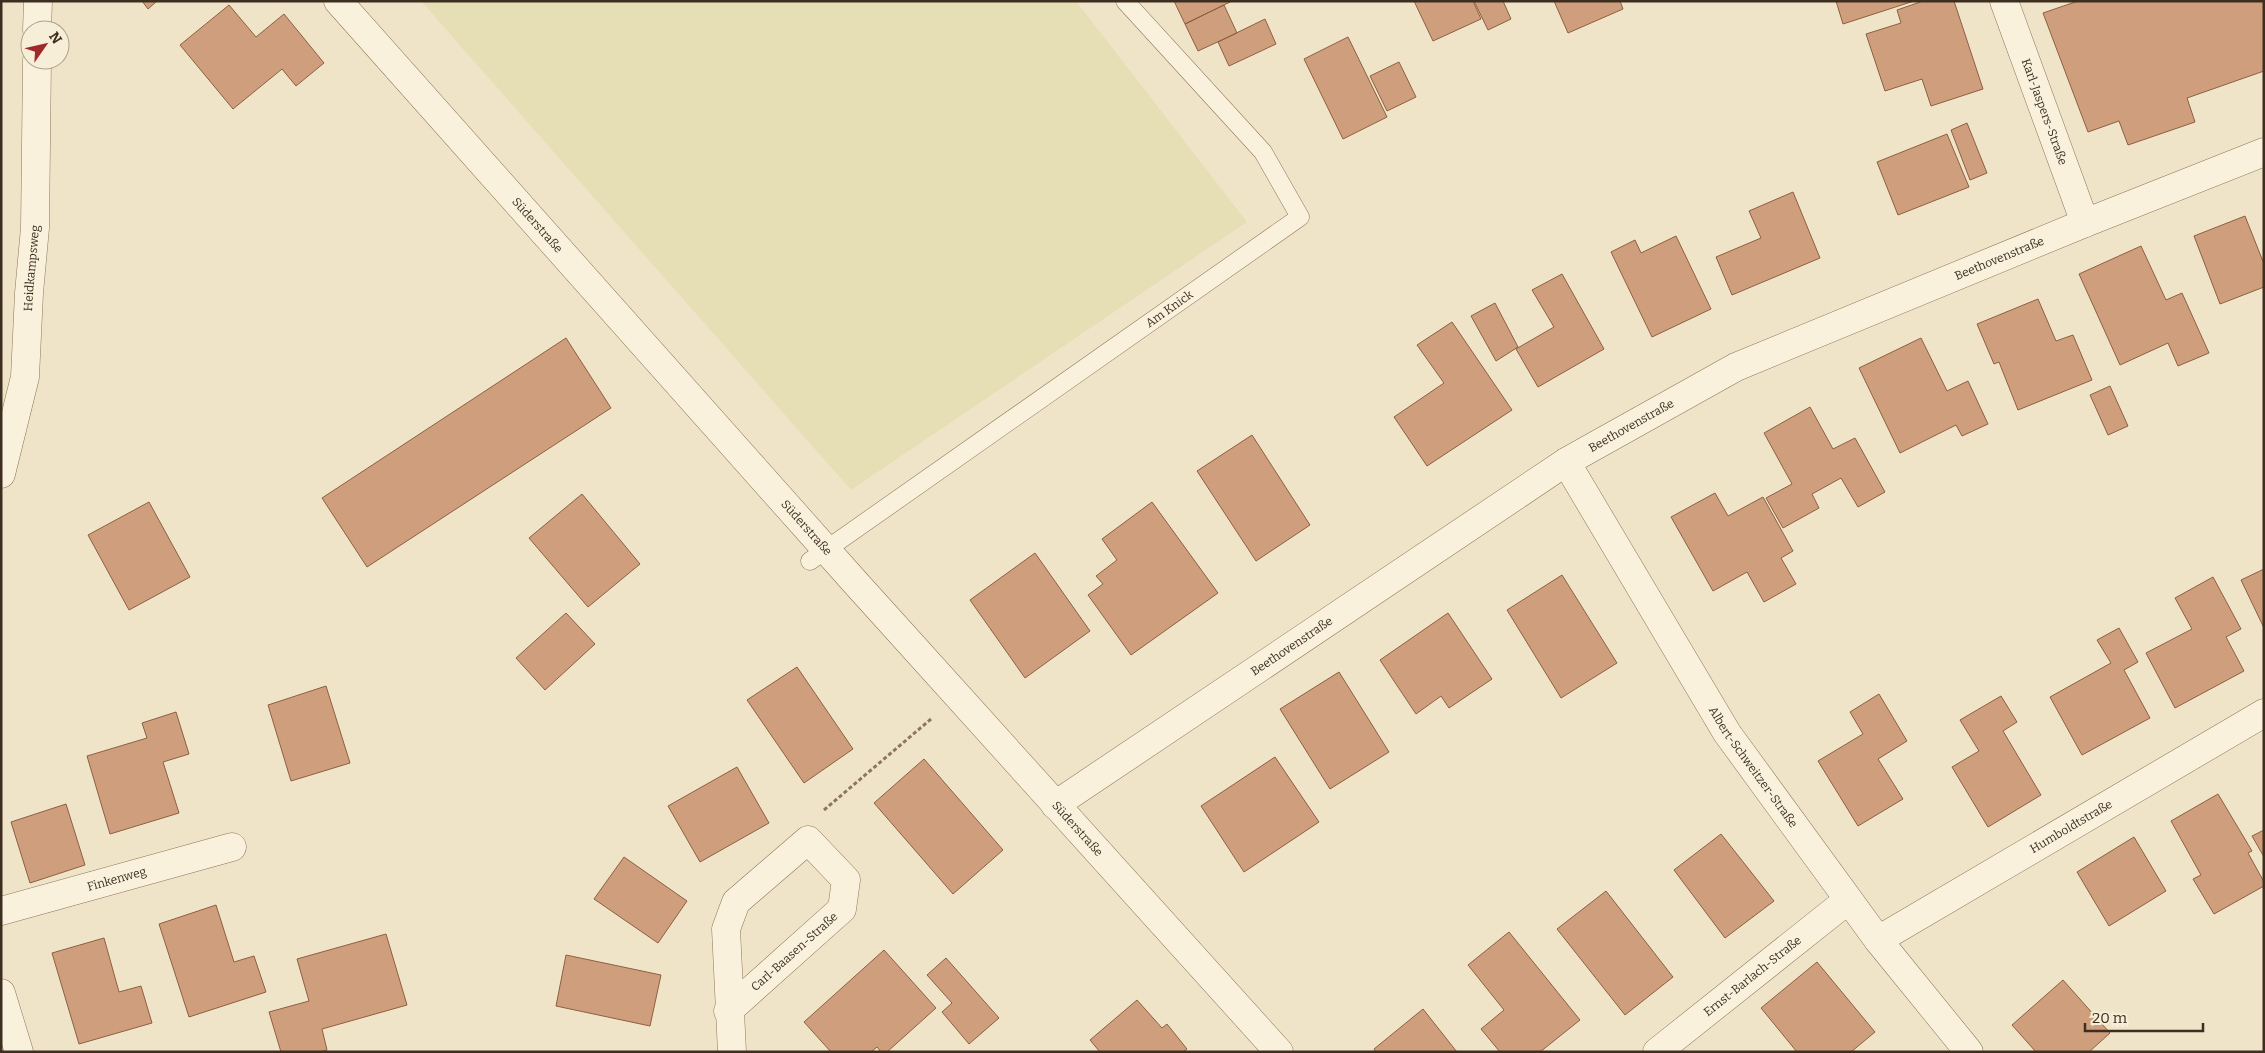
<svg xmlns="http://www.w3.org/2000/svg" width="2265" height="1053" viewBox="0 0 2265 1053" font-family="Bitter,serif">
<style>
.farmland{fill:#e6deb5}
.building{fill:#cf9f7d;stroke:#8d5f41}
.lines{fill:none;stroke-linecap:round;stroke-linejoin:round}
.lane-casing{stroke:#8d765c;stroke-width:19}
.street-casing{stroke:#8d765c;stroke-width:29}
.path{stroke:#8d765c;stroke-width:3;stroke-dasharray:4 2.5;stroke-linecap:butt}
.lane{stroke:#faf1dc;stroke-width:18}
.street{stroke:#faf1dc;stroke-width:28}
.labels{text-anchor:middle;stroke-width:4;stroke-linejoin:round;paint-order:stroke}
.street-label{font-size:12px;fill:#3d2e20;stroke:#f7eed8}
</style>
<rect width="100%" height="100%" fill="#f0e4c8"/>
<path class="farmland" d="M421,1h655l171,221 -396,268z"/>
<path class="building" d="M142,1h15l-9,8z
M1174,1h58l-47,23z
M1414,1h59l8,18 -48,22z
M1474,1h29l8,18 -23,11z
M1554,1h66l3,8 -55,24z
M1836,1h78l-71,23z
M1923,1h31l29,88 -52,17 -9,-27 -37,12 -19,-57 35,-11 -4,-13z
M2078,1h186v70l-77,27 8,24 -67,23 -9,-24 -31,11 -45,-119z
M229,5l27,32 28,-23 40,49 -28,23 -14,-17 -49,40 -53,-64z
M1224,5l13,28 -39,18 -13,-27z
M1265,19l11,25 -47,22 -11,-24z
M1348,37l39,80 -44,22 -39,-80z
M1399,62l17,35 -29,14 -17,-35z
M1967,123l20,50 -17,7 -19,-50z
M1947,134l22,53 -71,28 -21,-53z
M1793,192l27,66 -88,37 -16,-38 45,-19 -12,-27z
M2245,216l19,48v23l-44,17 -26,-68z
M1676,236l35,73 -59,28 -41,-85 24,-12 6,13z
M2141,246l25,54 16,-7 27,60 -31,13 -10,-23 -48,22 -41,-91z
M1562,274l42,75 -66,38 -22,-38 38,-22 -22,-37z
M2038,299l18,42 17,-6 19,45 -74,30 -19,-48 -5,2 -17,-40z
M1495,303l23,44 -22,14 -25,-45z
M1452,322l60,88 -85,56 -33,-49 50,-34 -27,-38z
M566,338l45,70 -244,159 -45,-69z
M1921,338l26,53 21,-10 20,43 -26,12 -6,-11 -56,28 -41,-85z
M2110,386l18,40 -20,9 -18,-40z
M1810,407l23,42 22,-11 30,54 -27,15 -17,-29 -29,16 7,14 -36,20 -17,-30 26,-14 -28,-51z
M1252,435l58,90 -54,36 -59,-90z
M1715,493l13,23 35,-19 30,54 -12,7 15,26 -32,18 -17,-30 -34,19 -42,-74z
M582,494l58,70 -52,43 -59,-69z
M149,502l41,75 -61,33 -41,-75z
M1152,502l66,91 -87,62 -43,-60 15,-11 -7,-8 21,-16 -15,-21z
M1035,553l55,78 -65,47 -55,-78z
M2264,569v59l-23,-48z
M1562,575l55,88 -56,35 -54,-88z
M2213,577l28,52 -15,8 18,34 -69,37 -29,-55 46,-24 -17,-31z
M566,613l29,31 -50,46 -29,-32z
M1448,613l44,66 -43,29 -8,-12 -25,18 -36,-54z
M2119,628l19,34 -14,8 26,48 -68,37 -32,-58 61,-34 -14,-23z
M797,667l56,82 -49,34 -57,-83z
M1339,672l50,80 -59,37 -50,-80z
M326,686l24,77 -59,18 -23,-76z
M1879,694l28,47 -29,18 25,40 -45,27 -40,-65 45,-27 -13,-22z
M2001,696l16,26 -14,9 38,64 -53,32 -36,-60 27,-16 -19,-31z
M176,712l13,42 -26,8 16,51 -69,21 -23,-78 60,-18 -5,-15z
M1275,757l44,65 -75,50 -43,-66z
M924,759l79,91 -50,44 -79,-91z
M737,767l32,56 -69,39 -32,-56z
M2218,794l34,57 -4,2 16,29v4l-50,28 -21,-35 8,-4 -30,-54z
M66,804l19,61 -55,18 -19,-61z
M2264,830v27l-12,-21z
M1721,834l53,67 -49,37 -51,-68z
M2134,837l32,54 -57,35 -32,-54z
M624,857l63,44 -29,42 -64,-44z
M1606,891l67,86 -48,38 -68,-86z
M216,905l18,57 20,-6 12,36 -77,25 -30,-93z
M1509,932l71,88 -40,32h-40l-19,-23 23,-19 -36,-45z
M386,934l21,71 -85,24 5,21 -7,2h-39l-12,-40 40,-11 -12,-42z
M104,938l15,54 22,-6 11,37 -73,21 -27,-91z
M884,950l52,58 -49,44h-6l-4,-5 -6,5h-40l-27,-30z
M566,955l95,20 -11,51 -94,-20z
M946,958l53,60 -30,26 -27,-32 10,-9 -25,-28z
M1817,962l58,70 -24,20h-54l-36,-44z
M2063,980l47,53 -21,19h-53l-24,-27z
M1137,1000l25,28 5,-4 20,25 -4,3h-83l-10,-12z
M1423,1009l34,43h-81l-2,-3z"/>
<g class="lines">
<defs>
<g id="lane">
<path id="s1" d="M810,561l490,-344 -37,-65 -138,-151"/>
</g>
<g id="street">
<path id="s2" d="M338,1l516,580 425,471"/>
<path id="s3" d="M2004,1l81,222"/>
<path d="M37,30l1,-29"/>
<path id="s4" d="M1566,462l161,271 151,207 91,112"/>
<path id="s5" d="M1,474l24,-97 4,-84 6,-65 2,-168"/>
<path id="s6" d="M1055,805l511,-343 170,-95 349,-144 179,-71"/>
<path id="s7" d="M1,911l231,-64"/>
<path id="s8" d="M1878,940l386,-227"/>
<path d="M1,993l18,59"/>
<path id="s9" d="M728,1011l114,-102 4,-29 -38,-40 -72,62 -10,27 6,123"/>
<path id="s10" d="M1657,1052l191,-152"/>
</g>
</defs>
<use href="#lane" class="lane-casing"/>
<use href="#street" class="street-casing"/>
<path class="path" d="M824,810l107,-91"/>
<use href="#lane" class="lane"/>
<use href="#street" class="street"/>
</g>
<g class="labels">
<g class="street-label">
<text dy="4" stroke="none"><textPath href="#s3" startOffset="118">Karl-Jaspers-Straße</textPath></text>
<text dy="4" stroke="none"><textPath href="#s2" startOffset="300">Süderstraße</textPath></text>
<text dy="4" stroke="none"><textPath href="#s6" startOffset="1095">Beethovenstraße</textPath></text>
<text dy="4" stroke="none"><textPath href="#s5" startOffset="209">Heidkampsweg</textPath></text>
<text dy="4" stroke="none"><textPath href="#s1" startOffset="439">Am Knick</textPath></text>
<text dy="4" stroke="none"><textPath href="#s6" startOffset="690">Beethovenstraße</textPath></text>
<text dy="4" stroke="none"><textPath href="#s2" startOffset="705">Süderstraße</textPath></text>
<text dy="4" stroke="none"><textPath href="#s6" startOffset="285">Beethovenstraße</textPath></text>
<text dy="4" stroke="none"><textPath href="#s4" startOffset="358">Albert-Schweitzer-Straße</textPath></text>
<text dy="4" stroke="none"><textPath href="#s8" startOffset="224">Humboldtstraße</textPath></text>
<text dy="4" stroke="none"><textPath href="#s2" startOffset="1110">Süderstraße</textPath></text>
<text dy="4" stroke="none"><textPath href="#s7" startOffset="120">Finkenweg</textPath></text>
<text dy="4" stroke="none"><textPath href="#s9" startOffset="89">Carl-Baasen-Straße</textPath></text>
<text dy="4" stroke="none"><textPath href="#s10" startOffset="122">Ernst-Barlach-Straße</textPath></text>
</g>
</g>
<rect width="2265" height="1053" fill="none" stroke="#3d2e20" stroke-width="5"/>
<g transform="translate(45 45) rotate(56)"><circle r="24" fill="#f7eed8" stroke="#ada18e"/>
<path d="M0-4L9 19L0 12L-9 19Z" fill="#9e2a2b"/>
<text y="-8" font-size="14" font-weight="bold" text-anchor="middle" fill="#3d2e20">N</text>
</g>
<path d="M2085 1023v8h118v-8" fill="none" stroke="#3d2e20" stroke-width="2.5"/>
<text x="2092" y="1023" font-size="15" fill="#3d2e20" stroke="#f7eed8" stroke-width="4" paint-order="stroke">20 m</text>
</svg>
